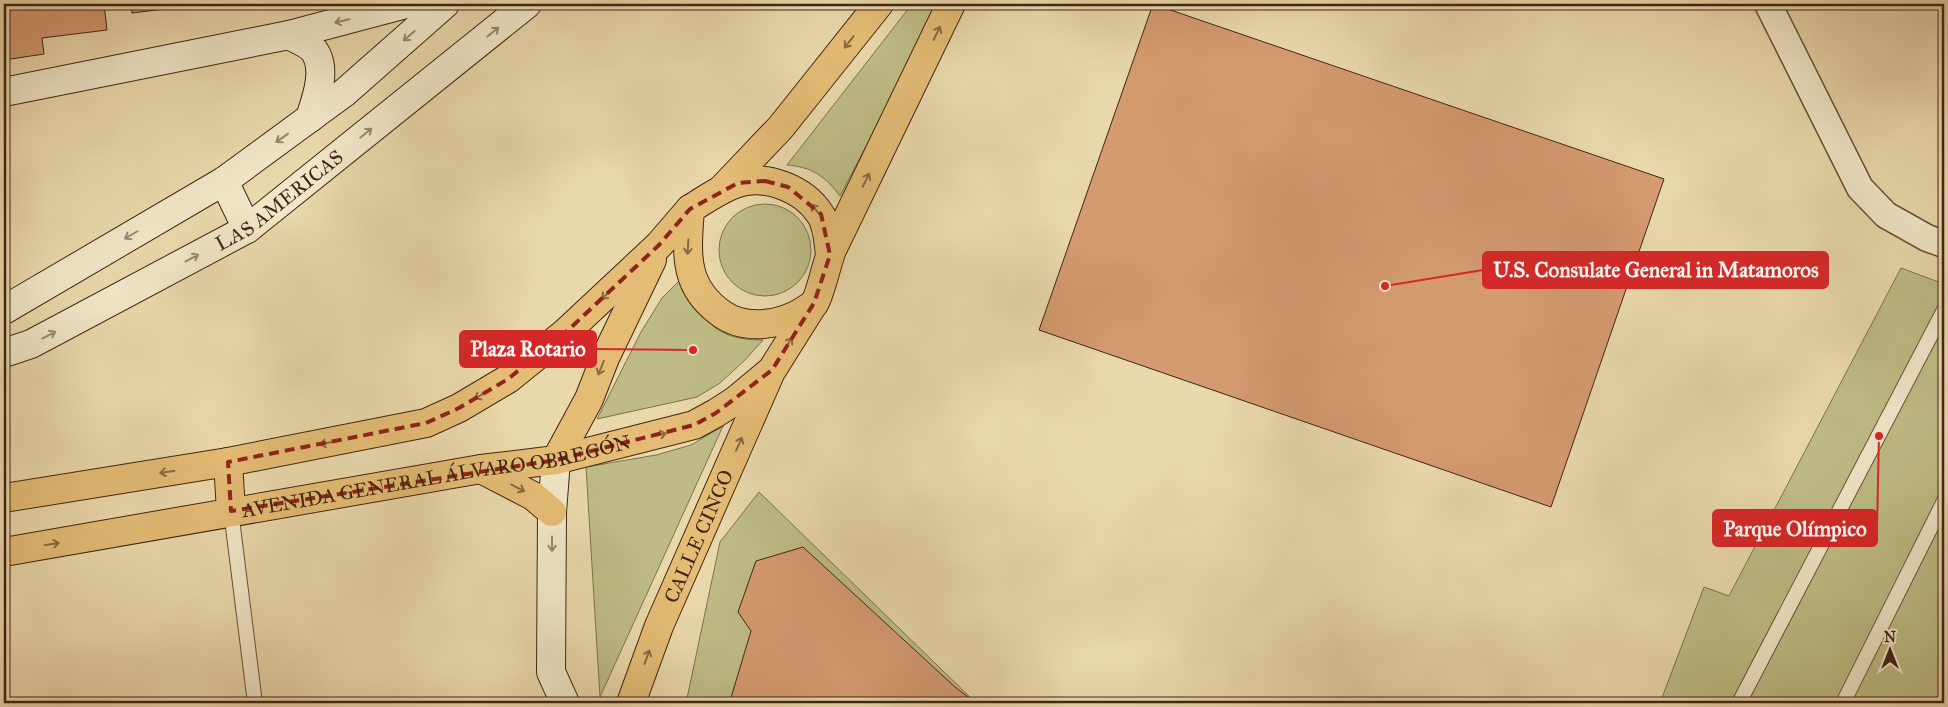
<svg xmlns="http://www.w3.org/2000/svg" width="1948" height="707" viewBox="0 0 1948 707" font-family="'IM FELL Great Primer',serif">
<style>
.green{fill:#bebc84;stroke:#80704c}
.building{fill:#d49a70;stroke:#412515}
.lines{fill:none;stroke-linecap:round;stroke-linejoin:round}
.service-casing{stroke:#6b523a;stroke-width:16}
.minor-casing{stroke:#6b523a;stroke-width:29}
.secondary-casing{stroke:#412515;stroke-width:30}
.primary-casing{stroke:#412515;stroke-width:30}
.service{stroke:#f1e6c8;stroke-width:14}
.minor{stroke:#f1e6c8;stroke-width:26}
.secondary{stroke:#f1e6c8;stroke-width:28}
.primary{stroke:#e4bc75;stroke-width:28}
.oneway{stroke:#99866e}
.oneway2{stroke:#8a6940}
.marked{fill:none;stroke:#8f2418;stroke-width:4;stroke-dasharray:10 6;stroke-linejoin:round}
.labels{text-anchor:middle;stroke-width:5;stroke-linejoin:round;paint-order:stroke}
.street-label{font-size:20px;fill:#412515;stroke:#f1e6c8}
.leader{fill:none;stroke:#d62828;stroke-width:2}
.callout-dot{fill:#d62828;stroke:#f1e6c8;stroke-width:2}
.callout{fill:#d62828;stroke:#d62828;stroke-width:2}
.callout-label{font-size:21px;text-anchor:middle;font-weight:bold;fill:#fff}
</style>
<rect width="100%" height="100%" fill="#e9d8aa"/>
<filter id="stains"><feTurbulence type="fractalNoise" baseFrequency=".004" numOctaves="4"/><feColorMatrix values="0 0 0 0 .2 0 0 0 0 .09 0 0 0 0 .02 0 0 0 .5 -.17"/></filter>
<radialGradient id="worn" r=".72"><stop offset=".6" stop-color="#630" stop-opacity="0"/><stop offset="1" stop-color="#630" stop-opacity=".3"/></radialGradient>
<path class="green" d="M912,4h29l-101,192c-15,-20 -28,-29 -53,-31z
M719 250a46 46 0 1 1 92 0a46 46 0 1 1-92 0Z
M1901,268l43,16v419h-284l44,-116 25,9z
M679,281c26,38 33,59 84,59l-18,20 -25,23 -23,14 -100,22 44,-87 21,-34z
M723,426l-123,271 -14,-230 70,-12 35,-10z
M759,492l214,208 18,3h-305l34,-161z"/>
<path class="building" d="M4,4h100l3,26 -65,8 2,16 -40,6z
M131,4h75l-74,9z
M1153,4l511,175 -113,328 -512,-177z
M803,547l152,140 21,16h-253l7,-2 21,-70 -13,-19 18,-51z"/>
<g class="lines">
<defs>
<path id="service" d="M231,511l24,192
M1739,703l205,-393
M1843,703l101,-202"/>
<path id="minor" d="M1768,4l92,184 26,27 41,23 17,6"/>
<g id="secondary">
<path d="M289,35c7,4 22,10 26,17 12,19 1,47 -5,66"/>
<path d="M4,92l285,-57 117,-31"/>
<path d="M224,181l23,48"/>
<path d="M4,310l220,-129 120,-88 101,-89"/>
<path id="s1" d="M4,353l27,-9 216,-115 280,-225"/>
<path d="M556,460l-4,52 -1,160 14,31"/>
</g>
<g id="primary">
<path d="M722,189l59,-62 98,-123"/>
<path d="M830,255c-2,-14 -2,-30 -10,-41 -16,-25 -54,-40 -82,-31 -17,5 -33,17 -48,26 -3,43 -8,77 32,105 24,17 60,11 83,-4 2,-2 7,-4 9,-6 6,-8 13,-42 18,-54 40,-82 80,-164 119,-246"/>
<path d="M556,460l33,-61 16,-41 47,-98"/>
<path d="M228,462l3,49"/>
<path d="M481,469l52,27 19,16"/>
<path d="M4,498l224,-36 198,-39 33,-15 49,-29 57,-46 94,-88 31,-36"/>
<path id="s2" d="M4,552l477,-83 75,-9 138,-35 22,-12 20,-13 36,-30 42,-67"/>
<path id="s3" d="M631,703l28,-77 110,-250"/>
</g>
</defs>
<use href="#service" class="service-casing"/>
<use href="#minor" class="minor-casing"/>
<use href="#secondary" class="secondary-casing"/>
<use href="#primary" class="primary-casing"/>
<use href="#service" class="service"/>
<use href="#minor" class="minor"/>
<use href="#secondary" class="secondary"/>
<use href="#primary" class="primary"/>
</g>
<defs><path id="oneway-shaft" d="M-6 0H5M1.5-3L5.5 0L1.5 3" fill="none" stroke-width="1.6" stroke-linecap="round" stroke-linejoin="round" transform="scale(1.25)"/></defs>
<g class="oneway">
<use href="#oneway-shaft" transform="translate(342 21) rotate(166)"/>
<use href="#oneway-shaft" transform="translate(493 32) rotate(-39)"/>
<use href="#oneway-shaft" transform="translate(409 36) rotate(139)"/>
<use href="#oneway-shaft" transform="translate(366 133) rotate(-39)"/>
<use href="#oneway-shaft" transform="translate(282 138) rotate(144)"/>
<use href="#oneway-shaft" transform="translate(131 235) rotate(150)"/>
<use href="#oneway-shaft" transform="translate(192 258) rotate(-28)"/>
<use href="#oneway-shaft" transform="translate(49 335) rotate(-28)"/>
<use href="#oneway-shaft" transform="translate(552 544) rotate(90)"/>
</g>
<g class="oneway2">
<use href="#oneway-shaft" transform="translate(937 33) rotate(-64)"/>
<use href="#oneway-shaft" transform="translate(849 42) rotate(128)"/>
<use href="#oneway-shaft" transform="translate(866 180) rotate(-64)"/>
<use href="#oneway-shaft" transform="translate(816 210) rotate(-131)"/>
<use href="#oneway-shaft" transform="translate(688 247) rotate(93)"/>
<use href="#oneway-shaft" transform="translate(607 294) rotate(137)"/>
<use href="#oneway-shaft" transform="translate(788 344) rotate(-57)"/>
<use href="#oneway-shaft" transform="translate(601 368) rotate(111)"/>
<use href="#oneway-shaft" transform="translate(481 395) rotate(150)"/>
<use href="#oneway-shaft" transform="translate(659 435) rotate(-14)"/>
<use href="#oneway-shaft" transform="translate(327 443) rotate(169)"/>
<use href="#oneway-shaft" transform="translate(739 444) rotate(-66)"/>
<use href="#oneway-shaft" transform="translate(167 472) rotate(171)"/>
<use href="#oneway-shaft" transform="translate(518 488) rotate(27)"/>
<use href="#oneway-shaft" transform="translate(52 544) rotate(-10)"/>
<use href="#oneway-shaft" transform="translate(647 657) rotate(-70)"/>
</g>
<path class="marked" d="M765,181l23,6 33,27 9,41 -16,48 -42,67 -56,43 -22,12 -138,35 -325,51 -3,-49 198,-39 33,-15 49,-29 57,-46 94,-88 31,-36 48,-26z"/>
<g class="labels">
<g class="street-label">
<text dy="7" stroke="none"><textPath href="#s1" startOffset="316">LAS AMERICAS</textPath></text>
<text dy="7" stroke="none"><textPath href="#s2" startOffset="439">AVENIDA GENERAL ÁLVARO OBREGÓN</textPath></text>
<text dy="7" stroke="none"><textPath href="#s3" startOffset="180">CALLE CINCO</textPath></text>
</g>
</g>
<path class="leader" d="M1385 286L1483 270M693 350L596 349M1879 436L1877 528"/>
<g class="callout-dot">
<circle cx="1385" cy="286" r="5"/>
<circle cx="693" cy="350" r="5"/>
<circle cx="1879" cy="436" r="5"/>
</g>
<g class="callout">
<rect x="1483" y="252" width="345" height="36" rx="5"/>
<rect x="460" y="331" width="136" height="36" rx="5"/>
<rect x="1713" y="510" width="164" height="36" rx="5"/>
</g>
<g class="callout-label">
<text x="1656" y="277">U.S. Consulate General in Matamoros</text>
<text x="528" y="356">Plaza Rotario</text>
<text x="1795" y="536">Parque Olímpico</text>
</g>
<rect width="1948" height="707" fill="none" stroke="#e9d8aa" stroke-width="20"/>
<rect x="5" y="5" width="1938" height="697" fill="none" stroke="#412515" stroke-width="2.5"/>
<rect x="10" y="10" width="1928" height="687" fill="none" stroke="#412515"/>
<g transform="translate(1890 650)" stroke="#f1e6c8" stroke-width="4" paint-order="stroke">
<path d="M0-4L9 19L0 12L-9 19Z" fill="#412515"/>
<text y="-8" font-size="14" font-weight="bold" text-anchor="middle" fill="#412515">N</text>
</g>
<rect width="100%" height="100%" filter="url(#stains)"/>
<rect width="100%" height="100%" fill="url(#worn)"/>
</svg>
